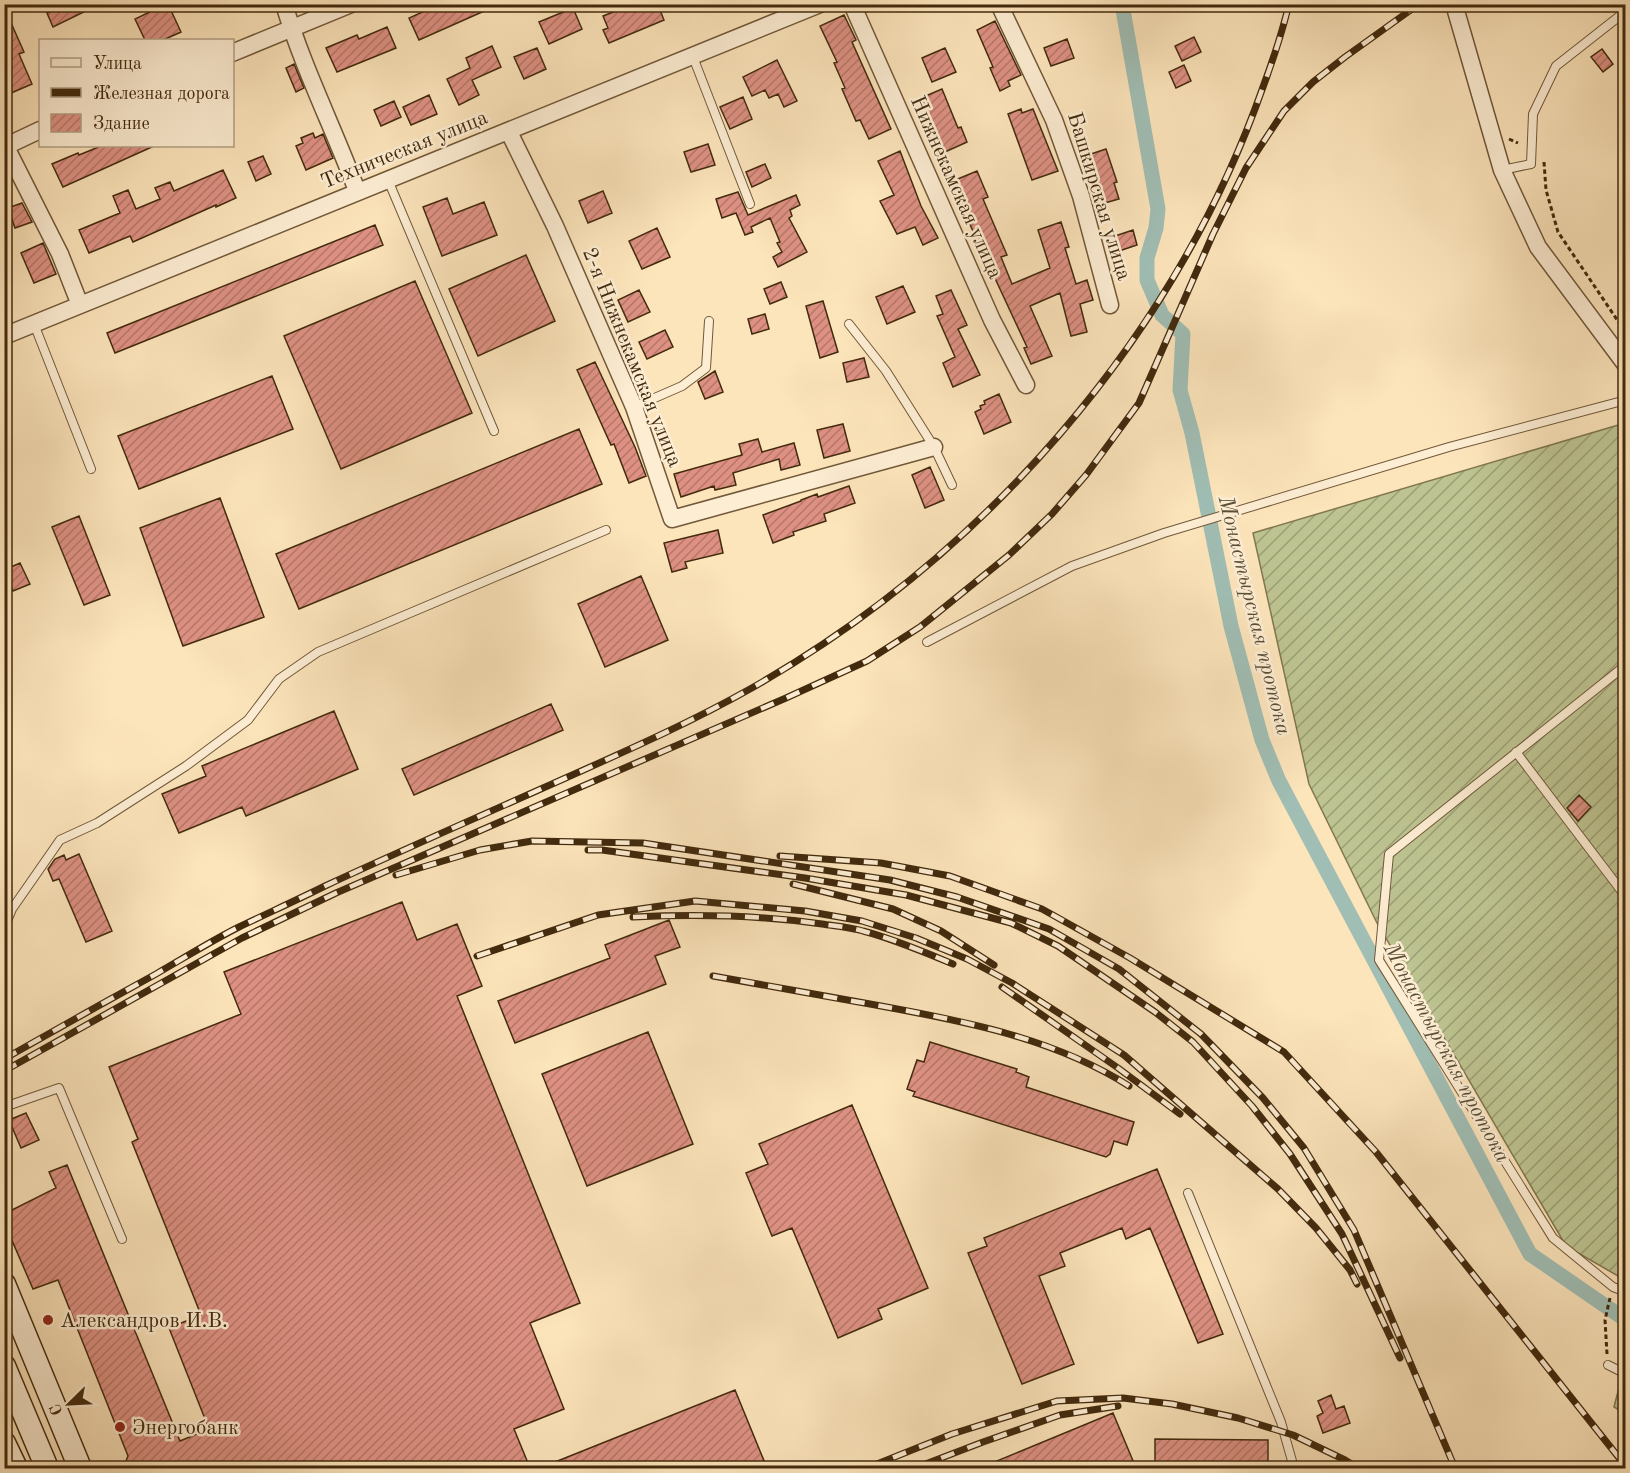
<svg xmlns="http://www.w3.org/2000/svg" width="1630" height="1473" viewBox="0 0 1630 1473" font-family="'Old Standard TT',serif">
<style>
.garden{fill:url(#garden-furrows);stroke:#80774f;stroke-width:1.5}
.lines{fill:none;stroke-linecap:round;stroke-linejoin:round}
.canal{stroke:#a0beb4;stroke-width:15}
.building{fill:url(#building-hatch);stroke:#422a0d;stroke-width:1.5}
.service-casing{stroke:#705838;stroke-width:10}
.minor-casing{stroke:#705838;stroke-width:19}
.secondary-casing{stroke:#422a0d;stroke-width:25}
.path{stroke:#422a0d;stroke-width:3;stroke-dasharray:4.5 3;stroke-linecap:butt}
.service{stroke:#fdedd3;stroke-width:8}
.minor{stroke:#fdedd3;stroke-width:16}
.secondary{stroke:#fdedd3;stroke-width:22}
.rail-casing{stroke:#422a0d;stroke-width:7}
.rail{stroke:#fdedd3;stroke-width:4.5;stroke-dasharray:14;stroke-linecap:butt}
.poi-dot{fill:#8f2418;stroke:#fdedd3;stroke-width:2}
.labels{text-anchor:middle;stroke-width:5;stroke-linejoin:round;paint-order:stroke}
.street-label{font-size:21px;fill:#422a0d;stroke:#fdedd3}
.poi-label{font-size:21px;fill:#422a0d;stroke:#fdedd3;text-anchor:start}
.water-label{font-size:22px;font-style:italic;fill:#5a4f37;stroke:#fdedd3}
</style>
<defs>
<pattern id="garden-furrows" width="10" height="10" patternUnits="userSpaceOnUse" patternTransform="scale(1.5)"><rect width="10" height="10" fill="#bdc491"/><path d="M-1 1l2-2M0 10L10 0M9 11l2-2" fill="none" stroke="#9b9f75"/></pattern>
<pattern id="building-hatch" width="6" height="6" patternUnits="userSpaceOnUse" patternTransform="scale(1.5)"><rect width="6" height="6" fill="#de9183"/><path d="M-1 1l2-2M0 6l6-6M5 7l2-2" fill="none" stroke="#b6776a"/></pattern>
</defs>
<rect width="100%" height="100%" fill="#fce4bb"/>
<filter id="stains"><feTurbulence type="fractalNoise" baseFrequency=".00333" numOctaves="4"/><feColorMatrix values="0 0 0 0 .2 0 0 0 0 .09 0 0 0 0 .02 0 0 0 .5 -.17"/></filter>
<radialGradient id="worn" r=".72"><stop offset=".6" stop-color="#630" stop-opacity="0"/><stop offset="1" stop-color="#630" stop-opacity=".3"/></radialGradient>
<path class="garden" d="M1625,423v857l-59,-34 -189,-323 -68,-139 -56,-251z
M1625,1364v50l-11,-7z"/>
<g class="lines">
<path class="canal" d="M1122,4l36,205 -2,19 -9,30v22l15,35 21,19 -3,56 12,43 39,193 31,114 17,41 251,473 96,66"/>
</g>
<path class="building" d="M64,4h36l-47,23 -6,-14z
M166,4h2l13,28 -18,8h-18l-10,-21z
M440,4h60l-81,36 -10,-22z
M634,4h13l2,5 9,-4 6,15 -55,23 -6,-13 5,-2 -5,-12z
M4,7l20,45 -5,2 13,30 -28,12z
M573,8l9,21 -33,15 -10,-22z
M844,15l12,25 -4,2 39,87 -22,10 -9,-19 -4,1 -14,-32 3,-1 -11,-25 3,-1 -17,-36z
M995,21l26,54 -13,6 2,5 -10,5 -10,-23 3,-1 -16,-37z
M387,27l9,21 -59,24 -11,-24 31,-13 2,4z
M1194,37l7,15 -19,9 -7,-15z
M1067,39l7,19 -23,8 -7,-18z
M492,46l9,21 -29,13 7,15 -20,10 -12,-26 23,-11 -4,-10z
M537,48l9,21 -22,10 -10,-22z
M945,48l11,24 -24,10 -10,-24z
M1602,49l11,15 -10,8 -12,-15z
M777,60l20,41 -13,6 -6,-13 -9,4 -4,-8 -13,6 -9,-19z
M294,64l10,24 -8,4 -10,-24z
M1184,65l7,16 -15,7 -7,-16z
M942,89l16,39 3,-1 6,15 -22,10 -24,-54z
M429,95l8,19 -26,11 -8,-18z
M743,97l9,22 -22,10 -10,-22z
M394,101l7,16 -20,9 -7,-16z
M1021,109l1,4 11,-4 25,62 -26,9 -24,-66z
M313,133l2,5 8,-4 10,24 -27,12 -10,-24 7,-3 -2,-5z
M708,144l7,21 -24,7 -7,-20z
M101,146h53l-91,41 -11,-23 26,-11 1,2z
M1106,149l11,33 -3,1 5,16 -18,5 -16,-48z
M900,151l21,55 17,32 -15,7 -8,-18 -18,7 -17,-33 14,-6 -16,-34z
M263,156l8,18 -15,7 -8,-19z
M765,164l6,14 -19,9 -6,-15z
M223,170l13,28 -20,9v-2l-83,37 -3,-6 -41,17 -10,-23 41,-17 -7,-17 15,-6 8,19 24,-10 -5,-11 15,-6 4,9z
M977,171l11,26 -5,2 24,56 -6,2 11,27 38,-16 -12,-38 23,-8 8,25 -4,1 11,36 11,-4 6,20 -13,4 7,28 -16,4 -11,-43 -30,13 22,50 -21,8 -7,-16 3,-1 -61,-131h2l-15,-35z
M603,191l9,22 -24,10 -9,-22z
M738,192l10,23 48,-20 4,10 -10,5 2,6 -3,2 18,34 -29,15 -5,-10 9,-5 -5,-9 3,-1 -10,-24 -19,9 2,5 -8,3 -9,-22 -14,5 -6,-19z
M447,198l6,16 31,-12 13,33 -55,21 -19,-49z
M22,203l10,19 -17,6 -7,-20z
M375,225l8,20 -268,108 -8,-20z
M657,228l13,29 -28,12 -13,-28z
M1133,230l4,15 -18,6 -4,-15z
M43,243l13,31 -22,9 -13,-30z
M526,255l29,66 -77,35 -29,-67z
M415,281l57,132 -131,56 -57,-133z
M781,282l6,15 -17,7 -6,-15z
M903,286l12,26 -28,12 -11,-27z
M639,290l11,22 -22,10 -10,-22z
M951,290l16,35 -9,4 22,46 -27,12 -10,-24 12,-6 -18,-41 6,-2 -7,-18z
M823,301l15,51 -18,6 -14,-52z
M765,314l4,15 -17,5 -4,-15z
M665,330l8,17 -26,12 -8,-17z
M864,358l5,19 -22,5 -4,-19z
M595,362l40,85 11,29 -17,7 -15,-39 -3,1 -34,-75z
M715,371l8,21 -18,7 -7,-17z
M272,376l21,53 -154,60 -21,-53z
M999,394l12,28 -27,12 -9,-22 6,-3 -1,-3 5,-2 -1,-3z
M843,424l7,27 -26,7 -7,-28z
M579,429l23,55 -303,125 -23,-55z
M758,439l4,13 32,-9 6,22 -19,5 -2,-11 -46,14 3,12 -21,5 -1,-4 -33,11 -7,-23 68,-19 -3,-11z
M930,467l14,33 -19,8 -13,-33z
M849,486l6,17 -31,11 2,7 -33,11 1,3 -21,8 -10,-28 38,-14v-1l16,-6 1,3z
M220,498l44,119 -81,29 -43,-118z
M79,516l31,79 -26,10 -32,-78z
M718,530l5,23 -38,9 2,6 -15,4 -8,-29z
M20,563l10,21 -17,7 -9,-21z
M641,576l27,64 -63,27 -27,-63z
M551,704l12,26 -149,65 -12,-26z
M334,711l24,58 -112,47 -4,-9 -63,26 -17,-39 44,-18 -4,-10z
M1579,795l12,12 -13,14 -11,-13z
M79,854l33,77 -26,11 -27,-63 -6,2 -5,-12 7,-10 9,-4 2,5z
M402,902l15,38 40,-16 25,62 -25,10 123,307 -50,20 34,86 -50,20 16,39h-407l5,-12 -70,-176 -25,9 -29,-67v-8l52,-26 -7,-16 18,-7 113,276 29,-12 -40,-101 32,-13 -69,-173 6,-3 -29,-72 132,-53 -17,-42z
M669,920l11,27 -25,9 11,28 -151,59 -17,-42 112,-43 -5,-13z
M648,1032l45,112 -106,42 -45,-112z
M930,1042l87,27 -1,3 13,5 -3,10 108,35 -7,23 -13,-4 -4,13 -4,3 -193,-61 2,-4 -8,-3 10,-29 7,2z
M852,1105l76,183 -50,21 4,10 -44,19 -46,-110 -20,8 -26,-63 22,-9 -9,-20z
M26,1113l13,27 -18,8 -12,-28z
M1157,1169l66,165 -25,9 -48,-115 -24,11 -4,-11 -62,25 5,13 -26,10 35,88 -52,20 -54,-131 19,-7 -3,-8z
M735,1390l32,78h-227z
M1331,1395l5,14 8,-3 6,17 -27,10 -6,-17 6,-3 -5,-12z
M1113,1413l23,55h-156z
M1155,1439l113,1v28h-113z"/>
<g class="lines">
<defs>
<path id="service" d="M1618,17l8,9
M693,57l57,147
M1502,170l29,-6 2,-50 23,-48 70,-55
M388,180l106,251
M34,324l57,145
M849,324l37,47 48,76 18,38
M634,407l48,-21 24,-18 3,-47
M927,642l145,-76 92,-33 285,-86 177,-47
M1626,665l-237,189 -10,106 174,278 60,49 13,5
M1516,752l110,145
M4,928l8,-19 48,-69 37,-17 89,-57 62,-46 31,-41 39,-27 288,-122
M4,1109l6,-4 49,-17 63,151
M1188,1193l93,229 13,46
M1608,1365l18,9"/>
<path id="minor" d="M284,4c19,64 50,125 73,187
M852,4l140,316 34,65
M999,4l55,116 27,76 29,109
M1454,4l48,166 36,77 88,118
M232,53l119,-49
M509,132l46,94 79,181 38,112 262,-72
M4,143l56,111 20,51
M4,147l36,-17
M4,336l816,-332"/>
<path id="secondary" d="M4,1284l76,184
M4,1366l43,102
M4,1443l12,25"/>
</defs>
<use href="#service" class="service-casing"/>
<use href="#minor" class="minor-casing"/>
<use href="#secondary" class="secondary-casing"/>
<path class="path" d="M1509,139l9,4
M1544,162l2,28 12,42 68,101
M1607,1354l-2,-34 5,-22"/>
<use href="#service" class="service"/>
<use href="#minor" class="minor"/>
<use href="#secondary" class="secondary"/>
<defs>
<path id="rail" d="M588,850h14l203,28 101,17 105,28 47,23 97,66 38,30 59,64 38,48 52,80 58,124
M780,856l101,7 69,13 92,33 88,49 154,94 92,100 244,307 5,9
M396,875l84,-25 52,-9 111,2 247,37 67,17 92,32 70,40 82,65 62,64 41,50 50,82 101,238
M793,884l100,25 48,22 53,34
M633,917c63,-3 126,-2 189,7 13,2 27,3 41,7 31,8 61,21 90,33
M477,956l121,-41 97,-14 110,10 57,10 54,17 51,21 45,24 112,72 154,134 38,39 34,42 7,14
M713,976c52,9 105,19 157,28 89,16 182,33 259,82
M1002,987l116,81 62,46
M4,1059c51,-29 101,-57 152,-85 28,-16 55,-33 83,-47 29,-14 58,-27 86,-41 84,-39 169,-76 254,-114 58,-26 116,-52 171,-83 233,-132 424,-349 513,-602 10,-27 19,-54 26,-83
M4,1071l238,-133 94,-45 450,-195 81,-37 53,-34 89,-72 43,-41 34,-39 53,-72 74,-169 33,-66 38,-57 29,-29 32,-25 74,-53
M867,1468l85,-34 105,-33 66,-3 49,6 66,14 55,17 52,25 13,8
M915,1468l68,-26 77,-27 58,-9"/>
</defs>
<use href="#rail" class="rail-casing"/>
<use href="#rail" class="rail"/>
</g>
<g class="poi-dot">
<circle cx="48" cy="1320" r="6"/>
<circle cx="120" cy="1427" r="6"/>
</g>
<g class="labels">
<g class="street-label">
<text transform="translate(404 149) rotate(-22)" y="7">Техническая улица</text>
<text transform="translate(957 187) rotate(66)" y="7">Нижнекамская улица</text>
<text transform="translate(1100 196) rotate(73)" y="7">Башкирская улица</text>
<text transform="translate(633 357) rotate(68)" y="7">2-я Нижнекамская улица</text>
</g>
<g class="poi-label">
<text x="60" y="1327">Александров И.В.</text>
<text x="132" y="1434">Энергобанк</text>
</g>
<g class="water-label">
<text transform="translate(1256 615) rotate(76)" y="8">Монастырская протока</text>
<text transform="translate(1448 1052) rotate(62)" y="8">Монастырская протока</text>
</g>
</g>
<rect width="1630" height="1473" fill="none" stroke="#fce4bb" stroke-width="24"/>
<rect x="6" y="6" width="1618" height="1461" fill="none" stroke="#422a0d" stroke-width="3"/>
<rect x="12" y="12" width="1606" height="1449" fill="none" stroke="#422a0d" stroke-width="1.5"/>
<rect x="39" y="39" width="195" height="108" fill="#fdedd3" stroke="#b29f84" stroke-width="1.5"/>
<rect x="51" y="58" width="30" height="9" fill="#fdedd3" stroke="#b29f84" stroke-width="1.5"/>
<text x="93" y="69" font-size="18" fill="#422a0d">Улица</text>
<rect x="51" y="88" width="30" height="9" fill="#422a0d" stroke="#b29f84" stroke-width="1.5"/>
<text x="93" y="99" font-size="18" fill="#422a0d">Железная дорога</text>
<rect x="51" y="114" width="30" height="18" fill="url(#building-hatch)" stroke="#b29f84" stroke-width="1.5"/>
<text x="93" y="129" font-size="18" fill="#422a0d">Здание</text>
<g transform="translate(69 1404) rotate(246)" stroke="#fdedd3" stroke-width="4.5" paint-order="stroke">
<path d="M0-4.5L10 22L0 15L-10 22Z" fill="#422a0d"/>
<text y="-9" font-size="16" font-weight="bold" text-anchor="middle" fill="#422a0d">С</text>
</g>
<rect width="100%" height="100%" filter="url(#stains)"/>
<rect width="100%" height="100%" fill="url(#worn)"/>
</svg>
